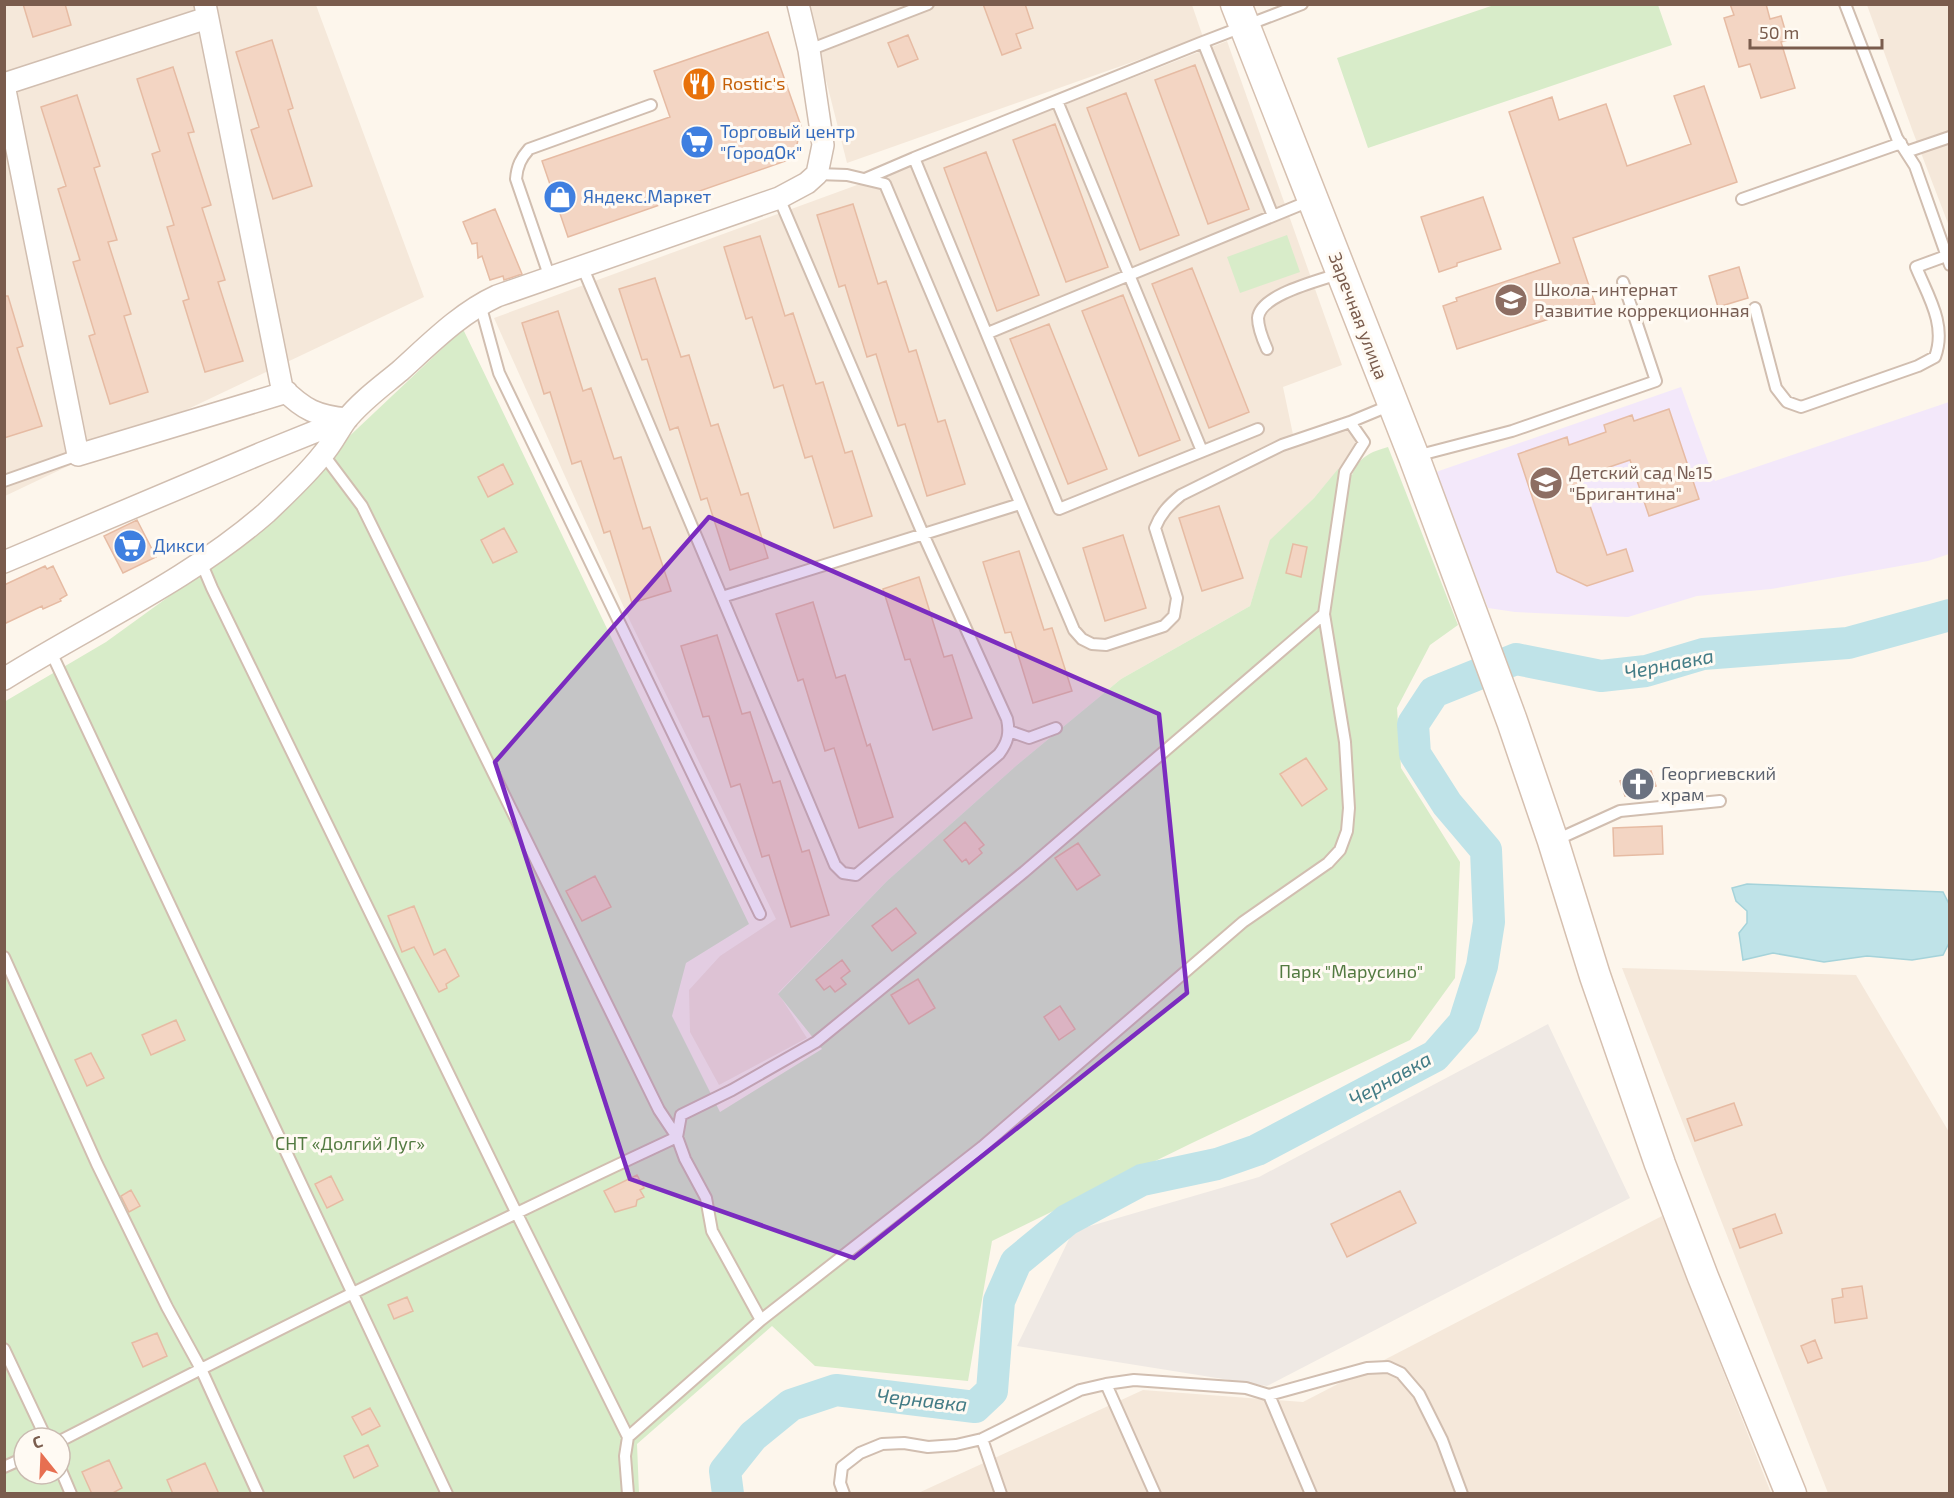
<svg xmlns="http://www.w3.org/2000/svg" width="1954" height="1498" viewBox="0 0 1954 1498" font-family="'Exo 2',sans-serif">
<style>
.residential{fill:#f5e8da}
.industrial{fill:#efe9e4}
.education{fill:#f3e8fa}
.green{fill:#d8ecc9;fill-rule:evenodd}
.water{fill:#bfe3e8;stroke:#a5d3da;stroke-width:1.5}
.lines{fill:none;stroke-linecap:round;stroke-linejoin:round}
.river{stroke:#bfe3e8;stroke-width:32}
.building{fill:#f3d5c3;stroke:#e6bba3;stroke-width:1.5}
.lane-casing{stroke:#d1beb0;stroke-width:14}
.street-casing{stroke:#d1beb0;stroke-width:24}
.secondary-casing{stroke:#d6c0b0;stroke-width:33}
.lane{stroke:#fff;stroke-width:10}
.street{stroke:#fff;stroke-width:21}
.secondary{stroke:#fff;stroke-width:30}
.marked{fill:#7b2cbf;fill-opacity:0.2;stroke:#7b2cbf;stroke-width:4.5;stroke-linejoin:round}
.labels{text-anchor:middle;stroke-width:6;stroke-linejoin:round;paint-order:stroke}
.food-label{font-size:18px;fill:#c56008;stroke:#fffaf3;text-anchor:start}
.shop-label{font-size:18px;fill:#366cbe;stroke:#fffaf3;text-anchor:start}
.education-label{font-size:18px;fill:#785e54;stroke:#fffaf3;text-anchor:start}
.street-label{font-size:18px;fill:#7a5c4d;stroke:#fffaf3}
.worship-label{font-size:18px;fill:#5b616d;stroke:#fffaf3;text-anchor:start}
.park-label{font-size:18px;fill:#537a41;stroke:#fffaf3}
.water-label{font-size:20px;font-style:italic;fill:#437c86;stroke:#fffaf3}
</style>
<rect width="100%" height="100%" fill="#fdf6ec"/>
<path class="residential" d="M4,5h312l108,292 -419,199z
M807,5h385l11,32 -356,126z
M1867,5h82v221l-36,-94z
M1227,41l115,324 -59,22 12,57 52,-20 12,21 -45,53 -43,42 -21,66 -129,73 -104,86 -130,116 -109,112 29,45 -88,47 -29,-53 -1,-42 31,-34 56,-37 -146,-298 -136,-303 404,-148z
M1622,968l234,7 93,157v361h-121z
M1662,1216l109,277 -855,1 227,-104 160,12z"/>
<path class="industrial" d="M1548,1024l82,174 -363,188 -250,-40 56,-115 186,-54z"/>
<path class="education" d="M1681,387l34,94 234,-79v152l-21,7 -157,28 -74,7 -69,21 -113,-5 -27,-4 -52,-136z"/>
<path class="green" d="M1497,4l161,1 14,40 -304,103 -31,-90z
M1287,235l13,37 -60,21 -13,-36z
M463,329l286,595 -63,39 -14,53 48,96 102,-63 -44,-55 109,-113 130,-116 104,-86 129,-73 20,-66 44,-42 24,-29 14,6c7,-18 18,-23 36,-28l70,178 -28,20 -33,63 4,60 59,94 -5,116 -45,62 -218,103 -200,98 -24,140 -153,-15 -43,-40 -135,118 2,49h-634l-1,-791 102,-60 76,-55 100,-79 58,-63zM24,1438h36v36h-36z"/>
<path class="water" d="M1747,884l196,8 6,12 1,37 -7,14 -31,5 -45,-4 -43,6 -51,-9 -30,7 -4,-27 8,-10v-12l-11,-10 -4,-13z"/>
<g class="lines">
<path class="river" d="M728,1494l-3,-23 28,-35 38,-31 45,-15 139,17 17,-16 7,-90 17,-39 51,-42 75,-40 75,-16 40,-14 178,-94 29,-33 18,-57 7,-44 -3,-72 -39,-46 -32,-50 -2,-30 21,-32 82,-33 85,17 45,-5 57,-17 145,-11 102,-28"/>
</g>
<path class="building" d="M23,4h42l6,21 -38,12z
M983,4h42l8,24 -17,6 5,14 -19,7z
M1730,4h36l4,15 11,-3 7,24 -7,2 14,46 -34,10 -11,-34 -11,3 -15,-49 10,-3z
M768,32l33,94 -7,32 -226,79 -26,-76 128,-44 -16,-46z
M908,35l10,24 -20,8 -10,-24z
M272,40l21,68 -5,2 24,76 -39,13 -22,-69 8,-3 -23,-75z
M1195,65l54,144 -41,15 -53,-144z
M173,67l21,65 -6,1 23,72 -9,3 23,72 -7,2 25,79 -38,11 -22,-71 6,-2 -22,-72 7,-2 -22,-71 8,-3 -23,-72z
M1704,86l33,96 -164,56 22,66 -138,45 -14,-43 14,-5 -1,-3 104,-35 -51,-151 43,-15 7,23 47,-16 21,62 64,-22 -17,-48z
M1126,93l53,142 -39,15 -53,-142z
M77,95l23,71 -6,2 23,72 -9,2 23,72 -7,2 24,76 -38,12 -21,-68 6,-2 -22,-72 7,-2 -22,-71 8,-3 -25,-79z
M1055,124l53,143 -42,15 -53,-142z
M986,152l53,143 -42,16 -53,-143z
M1483,197l18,52 -44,14v3l-18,6 -18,-55z
M853,204l25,80 8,-3 23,71 7,-2 22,72 7,-2 20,64 -38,12 -22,-72 -7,2 -22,-72 -9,3 -22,-72 -6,2 -22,-72z
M495,209l27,65 -18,6 -1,-4 -13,4 -8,-24 -4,2 -1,-15 -5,1 -9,-22z
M760,236l25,80 8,-3 23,71 7,-2 22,71 7,-2 20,65 -38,12 -22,-72 -7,2 -22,-73 -9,3 -22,-71 -6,2 -22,-72z
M1739,267l9,31 -30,9 -9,-31z
M1192,268l57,144 -40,16 -57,-144z
M655,278l26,79 8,-2 22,71 7,-2 23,71 7,-2 20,65 -38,12 -23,-72 -6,2 -23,-73 -8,3 -23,-71 -5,1 -23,-71z
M1123,295l57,145 -41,16 -57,-145z
M4,296h4l15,50 -6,2 25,78 -38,12z
M558,311l25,80 8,-3 23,71 7,-2 22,72 7,-2 21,64 -39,12 -22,-72 -6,2 -23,-72 -9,3 -22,-72 -6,2 -22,-71z
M1049,324l58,145 -39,15 -58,-145z
M1669,409l30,90 -50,17 -19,-56 -50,17 27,78 19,-6 7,22 -46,15 -30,-14 -39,-118 49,-17 2,8 37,-13 -2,-7 28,-10 2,6z
M503,464l10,20 -25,13 -10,-20z
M1219,506l24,72 -41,13 -23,-73z
M137,520l19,37 -33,16 -19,-37z
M504,528l13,24 -24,11 -12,-23z
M1123,535l23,73 -41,13 -22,-73z
M1293,544l14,3 -6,30 -15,-4z
M1019,551l25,79 8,-2 20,63 -39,12 -22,-71 -6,1 -22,-71z
M45,566l2,3 6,-3 14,29 -7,4 1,2 -18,8 -1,-3 -38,18v-39z
M919,577l25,80 8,-2 20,63 -39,12 -23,-71 -5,1 -22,-71z
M813,602l23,76 9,-3 22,71 3,-2 23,73 -34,11 -25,-80 -9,3 -22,-72 -5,2 -22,-67z
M717,635l25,79 8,-2 23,71 7,-2 22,71 7,-2 20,65 -38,12 -22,-72 -7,2 -22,-73 -9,3 -22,-71 -6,1 -22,-71z
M1306,758l21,31 -25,17 -22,-32z
M1651,771l5,15 -31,10 -5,-15z
M965,822l19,23 -5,4 3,4 -13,11 -3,-5 -4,3 -18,-22z
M1662,826l1,28 -49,2 -1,-28z
M1078,843l22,32 -23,15 -22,-32z
M595,876l16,31 -29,14 -16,-30z
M414,906l20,49 11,-6 14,27 -13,8 1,4 -8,4 -25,-45 -12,5 -14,-36z
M896,908l20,25 -24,18 -20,-25z
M842,960l8,11 -9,7 5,6 -11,8 -5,-6 -6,4 -8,-10z
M918,979l17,29 -26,16 -18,-29z
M1060,1006l15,23 -16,11 -15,-23z
M176,1020l9,20 -34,15 -9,-20z
M91,1053l13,25 -17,8 -12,-26z
M1734,1103l8,22 -47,16 -8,-22z
M637,1175l7,13 -4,2 4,7 -7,3 -1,6 -21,6 -11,-21z
M331,1176l12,24 -16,8 -12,-24z
M131,1190l9,16 -11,6 -8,-16z
M1400,1191l16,32 -69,34 -16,-33z
M1775,1214l7,19 -42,15 -7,-19z
M1862,1286l5,32 -32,5 -3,-24 11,-2 -1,-8z
M407,1297l6,14 -19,8 -6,-14z
M157,1333l10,23 -24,11 -11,-24z
M1815,1340l7,18 -14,5 -7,-17z
M370,1408l10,18 -18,9 -10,-18z
M368,1445l10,21 -24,12 -10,-22z
M109,1460l13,28 -11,6h-19l-10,-22z
M205,1463l14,31h-46l-6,-14z"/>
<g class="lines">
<defs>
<path id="lane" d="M1845,4l52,134 18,28 35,99
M1203,42l99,-38
M809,50l119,-46
M1057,101l145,350
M1906,152l44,-15
M817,174l30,1 38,9 189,446 8,9 10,5 14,1 58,-19 10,-10 3,-18 -22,-70c6,-15 14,-23 26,-33l101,-50 68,-23
M865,179l49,-21
M1742,199l159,-56
M582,266l253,599 8,8 13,2 143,-121c9,-12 11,-21 8,-35l-84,-185 -144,-336
M550,278l-34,-99c1,-13 5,-21 13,-30l122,-44
M480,304l19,69 261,541
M1755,308l21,80 11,14 14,5 117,-41 17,-9c12,-32 -7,-61 -19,-90l30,-11
M988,333l324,-133
M1267,349c-4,-9 -9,-21 -9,-31 2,-24 64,-38 83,-45
M1258,429l-199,80 -145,-351 289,-116 70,174
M323,454l39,52 297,604 18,27 8,22 21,39 6,33 49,89
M1416,456l96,-25 144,-50 -33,-99
M4,481l74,-26
M201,562l11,26 304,624 112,225
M722,597l298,-93
M50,650l397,844
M1009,731l20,7 27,-10
M1556,840l64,-29 100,-10
M4,957l93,207 70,143 34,62 57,125
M4,1349l42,89
M1106,1384l49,110
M1269,1395l42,99
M982,1439l19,55
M60,1441c204,-105 409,-207 617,-304l4,-22 51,-25 84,-48 208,-170 300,-258 21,-142 19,-30 -14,-20 41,-17
M4,1467l20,-9
M60,1468l11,26
M628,1494l-3,-38 3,-19 133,-117 221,-173 261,-225 85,-59 12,-13 7,-19 2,-23 -4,-66 -21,-128
M844,1494l-4,-11 2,-16 18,-14 22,-9 22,-1 24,4 28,-2 26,-6 98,-49 26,-6 28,-4 112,8 23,7 98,-27 21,-1 13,6 18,21 23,46 20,54"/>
<path id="street" d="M205,4l77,384c22,22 35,28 65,31
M4,84l203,-66
M4,85l74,370 209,-63
M4,562l258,-109 82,-33
M4,679c88,-55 184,-98 262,-166 17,-16 43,-41 57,-59 9,-10 15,-23 23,-34 15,-19 36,-34 54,-49 30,-27 60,-58 97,-75l282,-98 28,-15 10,-9 6,-29 -14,-95 -11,-46"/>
<path id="secondary" d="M1236,4l178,453 98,264 41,120 42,135 65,188 43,113 88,217"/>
</defs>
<use href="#lane" class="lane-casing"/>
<use href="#street" class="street-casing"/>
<use href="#secondary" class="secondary-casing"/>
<use href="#lane" class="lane"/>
<use href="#street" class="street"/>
<use href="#secondary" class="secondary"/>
</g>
<path class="marked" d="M709,517l450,197 28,279 -333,265 -224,-79 -135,-417z"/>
<defs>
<symbol id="restaurant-disc" viewBox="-11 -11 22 22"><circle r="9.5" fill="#e8710a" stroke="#fffaf3"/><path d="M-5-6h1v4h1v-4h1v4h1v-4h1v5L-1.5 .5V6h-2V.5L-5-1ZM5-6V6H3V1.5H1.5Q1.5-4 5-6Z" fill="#fff"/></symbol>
<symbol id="supermarket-disc" viewBox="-11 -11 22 22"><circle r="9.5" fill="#3f7fe0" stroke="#fffaf3"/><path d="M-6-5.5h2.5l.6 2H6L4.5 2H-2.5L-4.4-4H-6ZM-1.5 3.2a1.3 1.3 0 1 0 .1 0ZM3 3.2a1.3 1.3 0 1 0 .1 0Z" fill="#fff"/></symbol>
<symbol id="shop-disc" viewBox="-11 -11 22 22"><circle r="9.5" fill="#3f7fe0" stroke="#fffaf3"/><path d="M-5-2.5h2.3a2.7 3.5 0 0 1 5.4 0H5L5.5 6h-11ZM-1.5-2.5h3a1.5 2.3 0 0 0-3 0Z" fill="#fff"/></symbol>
<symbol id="school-disc" viewBox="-11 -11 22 22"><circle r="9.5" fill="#8d6e63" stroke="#fffaf3"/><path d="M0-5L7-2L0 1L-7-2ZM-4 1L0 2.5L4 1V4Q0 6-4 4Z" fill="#fff"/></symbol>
<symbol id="church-disc" viewBox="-11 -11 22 22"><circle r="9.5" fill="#6b7280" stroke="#fffaf3"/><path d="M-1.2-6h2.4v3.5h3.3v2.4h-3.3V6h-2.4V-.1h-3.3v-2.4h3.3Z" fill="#fff"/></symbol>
</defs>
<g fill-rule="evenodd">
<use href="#restaurant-disc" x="680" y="65" width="38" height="38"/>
<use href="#supermarket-disc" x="678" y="123" width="38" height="38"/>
<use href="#shop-disc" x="541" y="178" width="38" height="38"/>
<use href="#school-disc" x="1492" y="281" width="38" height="38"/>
<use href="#school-disc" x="1527" y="464" width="38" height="38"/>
<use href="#supermarket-disc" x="111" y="527" width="38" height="38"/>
<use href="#church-disc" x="1619" y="765" width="38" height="38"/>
</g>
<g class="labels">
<g class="food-label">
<text x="722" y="90">Rostic's</text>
</g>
<g class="shop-label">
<text x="720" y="138">Торговый центр<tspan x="720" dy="21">"ГородОк"</tspan></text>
<text x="583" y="203">Яндекс.Маркет</text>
<text x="153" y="552">Дикси</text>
</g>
<g class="education-label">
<text x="1534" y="296">Школа-интернат<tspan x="1534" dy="21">Развитие коррекционная</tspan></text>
<text x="1569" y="479">Детский сад №15<tspan x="1569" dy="21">"Бригантина"</tspan></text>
</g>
<g class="street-label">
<text transform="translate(1358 316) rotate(69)" y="6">Заречная улица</text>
</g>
<g class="worship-label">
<text x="1661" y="780">Георгиевский<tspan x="1661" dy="21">храм</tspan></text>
</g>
<g class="park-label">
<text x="1351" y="978">Парк "Марусино"</text>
<text x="350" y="1150">СНТ «Долгий Луг»</text>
</g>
<g class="water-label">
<text transform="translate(1669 664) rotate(-11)" y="7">Чернавка</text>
<text transform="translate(1390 1079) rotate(-29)" y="7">Чернавка</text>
<text transform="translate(922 1400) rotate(6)" y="7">Чернавка</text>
</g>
</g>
<rect width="1954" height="1498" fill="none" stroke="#7a5c4d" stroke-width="12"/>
<g transform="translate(42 1456) rotate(342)"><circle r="28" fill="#fffaf3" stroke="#cabbb1" stroke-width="1.5"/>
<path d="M0-4.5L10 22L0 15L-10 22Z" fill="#e76f51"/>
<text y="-9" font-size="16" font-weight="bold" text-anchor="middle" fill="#7a5c4d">С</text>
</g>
<path d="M1750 39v9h132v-9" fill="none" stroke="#7a5c4d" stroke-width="3"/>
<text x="1759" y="39" font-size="18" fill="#7a5c4d" stroke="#fffaf3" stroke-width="4.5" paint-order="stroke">50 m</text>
</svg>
